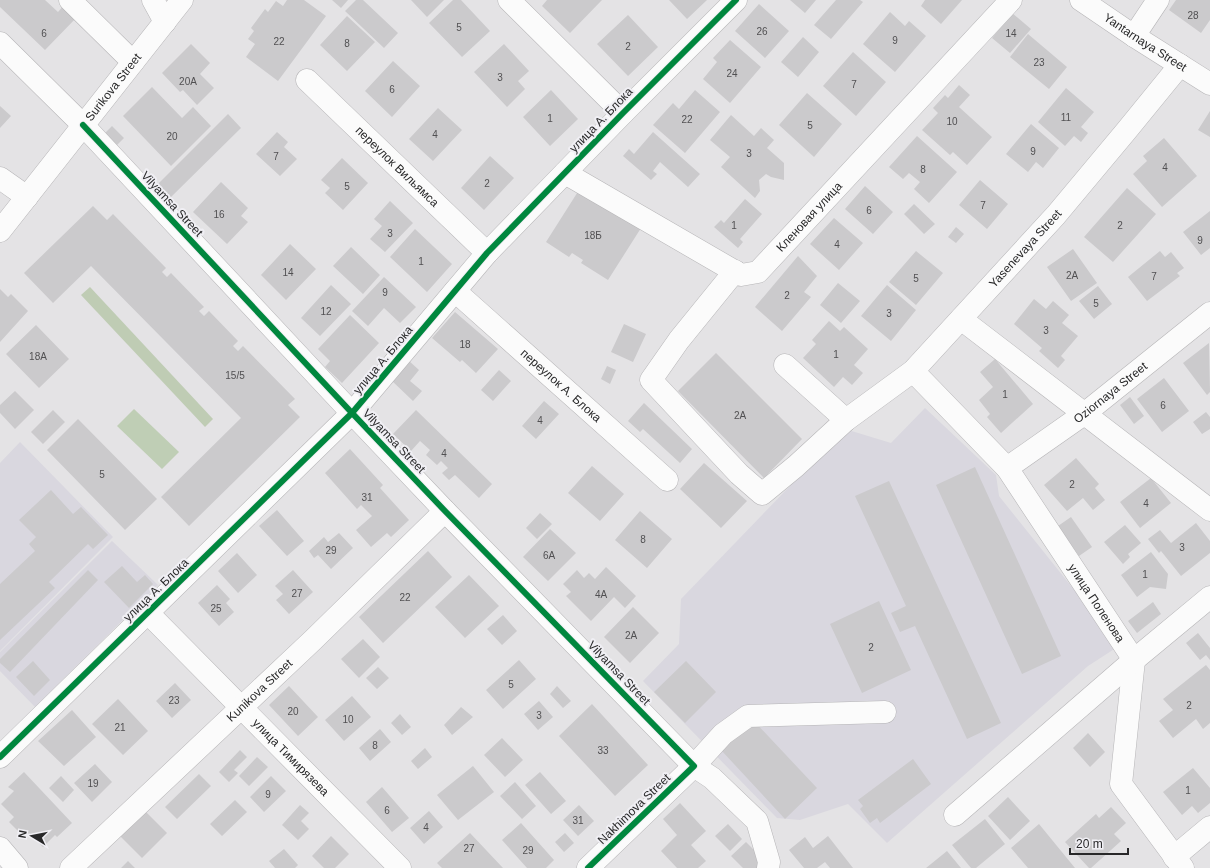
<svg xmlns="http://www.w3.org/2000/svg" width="1210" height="868" viewBox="0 0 1210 868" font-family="Arial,sans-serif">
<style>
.built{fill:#d9d7df}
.green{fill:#bfccb4}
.forest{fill:#bfceb5}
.building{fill:#cbcacc}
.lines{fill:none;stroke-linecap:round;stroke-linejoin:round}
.minor-casing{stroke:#b6b5b7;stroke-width:23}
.minor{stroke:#fbfbfb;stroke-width:22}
.cycleway-casing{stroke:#f0eff4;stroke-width:8}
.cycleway{stroke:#00873e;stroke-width:6}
.labels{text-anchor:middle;stroke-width:4;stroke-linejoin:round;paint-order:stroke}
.number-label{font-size:10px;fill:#515052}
.street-label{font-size:12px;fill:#282829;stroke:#f0eff4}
</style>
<rect width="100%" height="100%" fill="#e4e3e5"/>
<path class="built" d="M925,408l71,67 3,21 120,150 -31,20 -201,177 -39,-39 -48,16 -23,-2 -134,-137 36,-37 2,-45 164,-170 46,14z
M20,442l93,95 -113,114v-188z
M112,541l46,44 -123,122 -35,-36v-19z"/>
<path class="green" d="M90,287l123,132 -8,8 -124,-132z"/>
<path class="forest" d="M134,409l45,43 -17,17 -45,-43z"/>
<path class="building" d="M0,0h45l13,12 7,-8 13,12 -33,34 -45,-43z
M287,0h17l22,16 -48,65 -32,-24 9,-13 -7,-5 6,-8 -3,-3 14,-19 3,3 8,-11 7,5z
M332,0h16l-7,8z
M356,0h7l35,33 -14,15 -39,-37z
M411,0h33l-17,17z
M453,0h8l29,31 -28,26 -33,-34z
M547,0h55l-32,33 -28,-27z
M669,0h38l-20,19z
M790,0h26l-11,13z
M836,0h24l3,2 -32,37 -17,-14z
M925,0h37l-21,24 -20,-18z
M1176,0h34v20l-9,13 -32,-23z
M759,4l30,27 -24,27 -30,-27z
M890,12l15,14 4,-5 17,15 -31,36 -32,-28z
M1012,13l19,16 -21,24 -18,-15z
M628,15l30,32 -30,29 -31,-32z
M347,16l28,26 -28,29 -27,-26z
M1028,34l39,33 -18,22 -39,-32z
M803,37l16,15 -21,25 -17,-15z
M730,40l31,27 -31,36 -27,-24 14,-17 -4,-4z
M191,44l19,19 -10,11 14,14 -17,17 -14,-15 -3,2 -18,-19z
M504,44l25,27 -11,10 7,8 -18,18 -33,-35z
M853,52l33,30 -30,34 -33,-30z
M393,61l27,25 -28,31 -27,-26z
M959,85l11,10 -11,12 33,30 -25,28 -14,-13 -3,3 -28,-25 16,-17 -5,-5 12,-13 3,3z
M152,87l30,31 11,-11 18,19 -40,40 -48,-50z
M1066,88l28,24 -13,15 7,6 -7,9 -7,-6 -9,10 -27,-24z
M551,90l27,29 -28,27 -27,-29z
M695,90l25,22 -35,41 -32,-28 20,-22 6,6z
M807,93l35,31 -28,33 -35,-32z
M0,106l11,10 -11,12z
M438,108l24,22 -29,31 -24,-22z
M1210,111v26l-12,-7z
M228,114l13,14 -70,69 -13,-13z
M731,115l23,21 7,-8 13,12 -7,8 17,15v17l-13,-3 -5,-3 -7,6 1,11 -5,7 -34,-31 9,-10 -20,-17z
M1031,124l28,24 -16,20 -7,-6 -8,10 -22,-18z
M112,126l12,12 -10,10 -12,-12z
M277,132l11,10 -4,5 13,12 -17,17 -24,-22z
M653,132l47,42 -12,13 -28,-25 -7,9 4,3 -6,6 -28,-24 6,-7 5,5z
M917,136l40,36 -28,31 -15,-14 6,-7 -11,-9 -6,6 -14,-12z
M1164,138l33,38 -35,31 -29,-33 14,-13 -4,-5z
M490,156l24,22 -30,32 -23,-22z
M342,158l26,25 -25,27 -18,-17 5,-5 -9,-8z
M980,180l28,24 -21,25 -28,-24z
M221,182l27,26 -7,8 7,6 -21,22 -34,-32z
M865,186l28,26 -20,22 -28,-25z
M1127,188l29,26 -43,48 -29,-25z
M579,190l62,38 -33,52 -27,-17 2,-3 -11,-7 -3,4 -23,-15z
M745,199l17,15 -22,25 3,3 -5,6 -24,-21 7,-7 3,3z
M390,201l23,22 -28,29 -15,-13 12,-13 -8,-7z
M914,204l21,20 -11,10 -20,-20z
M93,206l14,14 6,-6 53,54 -4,4 5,5 4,-4 33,34 -5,4 5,5 5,-5 29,30 -5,5 5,5 5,-5 52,53 -7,6 12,12 -111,109 -28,-29 80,-79 -150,-152 -38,37 -29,-30z
M1210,211v37l-9,7 -18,-23z
M834,218l29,25 -24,27 -29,-26z
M956,227l8,7 -8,9 -8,-6z
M415,229l37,35 -25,28 -37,-35z
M290,244l26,25 -30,31 -25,-25z
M351,247l29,28 -17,19 -30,-28z
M1073,249l24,34 -26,18 -24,-34z
M916,251l27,22 -27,32 -27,-23z
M1160,251l5,6 6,-5 13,16 -7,5 3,3 -33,25 -19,-24z
M798,256l19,20 -13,16 7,5 -29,34 -27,-24z
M384,277l32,30 -16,16 -16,-15 -16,18 -16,-15z
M838,283l22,18 -19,22 -21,-18z
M331,285l20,19 -31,32 -19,-18z
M887,285l29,25 -25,31 -30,-25z
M1098,286l14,18 -18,15 -15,-18z
M0,289l8,8 3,-3 17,17 -28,31z
M1034,299l12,10 7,-8 16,14 -7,8 16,13 -17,20 4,4 -7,8 -19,-17 3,-3 -28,-24z
M455,312l43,37 -22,24 -14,-13 -2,2 -28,-24z
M350,315l29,28 -37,40 -17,-16 5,-6 -12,-12z
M829,321l11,10 4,-4 24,22 -14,16 9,8 -11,12 -9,-8 -9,10 -31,-29 13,-14 -4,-4z
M624,324l22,10 -13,28 -22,-10z
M36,325l33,34 -30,29 -33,-34z
M1209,343l1,49 -3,3 -24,-32z
M716,353l86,86 -38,39 -86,-87z
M995,359l38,45 -32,29 -14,-16 3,-3 -11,-14 14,-13 -13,-15z
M408,360l11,10 -9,11 12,10 -9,10 -22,-21z
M607,366l9,4 -6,14 -9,-5z
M499,370l12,11 -18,20 -12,-11z
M1164,378l25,33 -27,21 -25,-33z
M15,391l19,19 -19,19 -15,-16v-8z
M1130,397l14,19 -10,8 -14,-19z
M544,401l15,13 -23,25 -14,-13z
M644,403l48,46 -12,14 -37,-34 -3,3 -12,-11z
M53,410l12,12 -22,22 -12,-12z
M416,410l76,74 -13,14 -24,-23 -6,5 -7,-7 6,-5 -7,-7 -4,4 -11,-10 4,-5 -10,-9 -9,10 -18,-17z
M1206,412l4,5v12l-8,5 -9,-12z
M78,419l79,80 -32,31 -78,-80z
M350,449l33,36 -3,3 29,32 -18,17 -4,-4 -16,14 -15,-17 16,-14 -11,-11 -4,4 -32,-36z
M1076,458l23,26 -4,4 10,12 -12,10 -10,-12 -16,13 -23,-26z
M704,463l43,38 -26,27 -41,-39z
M592,466l32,28 -24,27 -32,-28z
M975,467l86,189 -39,18 -86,-189z
M1151,478l20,25 -31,25 -20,-26z
M889,481l112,242 -34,16 -52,-113 -15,6 -9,-19 15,-7 -51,-110z
M51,490l22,24 8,-7 27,28 -15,14 -5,-5 -39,38 6,6 -55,52v-56l35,-33 -6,-7 7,-7 -17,-17z
M277,510l27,31 -17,15 -28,-30z
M640,511l32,28 -25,29 -32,-28z
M540,513l12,11 -15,15 -11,-11z
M1071,517l21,30 -13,9 -21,-30z
M1196,523l14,18v12l-29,23 -20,-25 -2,2 -11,-14 12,-9 11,13z
M1125,525l16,18 -13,11 2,3 -7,7 -19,-22z
M550,529l26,24 -28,28 -25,-24z
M339,533l14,15 -22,21 -13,-14 -4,3 -5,-7 15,-14 4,5z
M428,551l24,26 -69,66 -24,-26z
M1151,552l17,22 -2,15 -16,-2 -13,10 -16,-22z
M237,553l20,22 -19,18 -20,-22z
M122,566l15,16 8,-7 8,9 -24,24 -25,-26z
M606,567l30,29 -11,12 -11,-11 -23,24 -25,-25 5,-4 -8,-8 14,-14 7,8 5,-5 6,6z
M88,570l10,10 -88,92 -10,-9v-4z
M293,570l20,22 -24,22 -13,-14 7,-6 -8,-8z
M469,575l30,31 -34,32 -30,-31z
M217,585l13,14 -4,4 8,9 -15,14 -21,-23z
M879,601l32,69 -49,23 -32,-69z
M1153,602l8,12 -24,19 -9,-12z
M633,607l26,26 -29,30 -26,-26z
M503,615l14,16 -15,14 -15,-16z
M1198,633l12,15v12l-4,-5 -6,5 -14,-17z
M363,639l17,18 -21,21 -18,-19z
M519,660l17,19 -33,30 -17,-19z
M33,661l17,19 -16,16 -18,-19z
M686,661l30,31 -31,31 -31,-31z
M1206,665l4,5v53l-7,6 -7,-10 -23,19 -14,-17 14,-11 -10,-11z
M378,667l11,11 -12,11 -11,-11z
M175,683l16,17 -19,18 -16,-17z
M289,686l29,31 -20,19 -29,-31z
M557,686l14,15 -8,7 -13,-14z
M352,696l19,21 -27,24 -19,-21z
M118,699l30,32 -25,24 -31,-31z
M539,701l14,16 -15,13 -14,-16z
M592,704l56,61 -33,31 -56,-60z
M461,707l12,10 -21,18 -8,-10z
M72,710l24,27 -32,29 -26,-25z
M400,714l11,13 -9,8 -11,-12z
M753,720l64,68 -32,31 -64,-69z
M380,729l11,13 -21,19 -11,-13z
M1088,733l17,19 -15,15 -17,-19z
M502,738l21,22 -18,17 -21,-22z
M425,748l7,9 -14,12 -7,-8z
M240,750l7,7 -13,13 4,3 -9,9 -10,-10z
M257,757l11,10 -19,19 -10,-10z
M913,759l18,25 -51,39 -3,-5 -7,5 -10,-14 3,-3 -5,-6z
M95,764l17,18 -20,20 -18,-19z
M473,766l21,26 -36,28 -21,-25z
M1193,768l17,20v15l-12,10 -6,-7 -10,9 -19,-23z
M24,772l48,51 -15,14 -2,-2 -12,12 -14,-14 -5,4 -15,-15 5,-5 -13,-13 13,-13 -6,-4z
M540,772l26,29 -15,13 -26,-29z
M199,774l12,12 -34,33 -12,-12z
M61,776l13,14 -11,12 -14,-14z
M271,776l15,15 -22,21 -14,-15z
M515,782l21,24 -14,13 -22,-23z
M382,787l27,31 -17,14 -26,-30z
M1008,797l22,24 -20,19 -22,-24z
M235,800l12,12 -25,24 -12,-12z
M680,803l26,28 -15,14 15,16 -8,7h-21l-16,-17 16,-16 -14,-16z
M300,805l9,8 -8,8 8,8 -11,11 -16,-15z
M579,805l15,16 -16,15 -15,-16z
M1111,807l15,16 -12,11 7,7 -30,27h-2l-24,-26 31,-28 3,4z
M145,811l22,22 -25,25 -22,-22z
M429,811l14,16 -19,17 -14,-16z
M985,819l20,25 -29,24h-5l-19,-23z
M521,823l33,37 -8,8h-19l-25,-28z
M728,824l14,15 -12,12 -15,-15z
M1039,824l36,44h-47l-17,-20z
M470,833l33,35h-61l-5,-5z
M565,833l9,10 -10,9 -9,-10z
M331,836l18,18 -14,14h-11l-12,-12z
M828,836l25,32h-23l-5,-6 -8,6h-13l-15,-18 16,-13 8,11z
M746,842l21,21 -5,5h-19l-12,-12z
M284,849l14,16 -3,3h-20l-6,-7z
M947,851l14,17h-35z
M128,861l7,7h-14z"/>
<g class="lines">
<defs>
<g id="minor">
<path d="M70,0l63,62"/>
<path d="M153,0l12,22"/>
<path d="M509,0l114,113"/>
<path id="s1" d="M1081,0l53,36 76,48"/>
<path d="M1134,36l24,-36"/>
<path d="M0,43l83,82 269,288 93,98 249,255 18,12 45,43 12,41 -1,6"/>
<path id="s2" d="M307,80l180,173"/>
<path id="s3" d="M565,173l176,102 17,-3 253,-272"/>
<path d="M0,178l27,19"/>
<path id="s4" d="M0,231l182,-231"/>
<path id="s5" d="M735,271l-56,69 -28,40 88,94 23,20 34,-28 50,-46 67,-49 143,-156 71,-85 53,-65"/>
<path id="s6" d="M455,291l212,189"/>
<path d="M961,319l249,191"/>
<path d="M785,365l61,55"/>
<path id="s7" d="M913,371l94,97 127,192 -13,124 62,84"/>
<path id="s8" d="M1007,468l77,-54 126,-101"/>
<path id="s9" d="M148,613l252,255"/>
<path d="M0,757l352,-344 135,-160 136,-140 113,-113"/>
<path d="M955,815l179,-155 76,-63"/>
<path d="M0,848l17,20"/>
<path d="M1174,857l36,-30"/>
<path id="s10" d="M71,868l242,-228 132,-129"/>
<path d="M588,868l106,-102 29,-32 25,-18 137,-4"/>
</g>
</defs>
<use href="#minor" class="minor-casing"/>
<use href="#minor" class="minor"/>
<defs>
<path id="cycleway" d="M83,125l269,288 93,98 249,255 -106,102
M0,757l352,-344 135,-160 136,-140 113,-113"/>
</defs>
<use href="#cycleway" class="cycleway-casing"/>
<use href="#cycleway" class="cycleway"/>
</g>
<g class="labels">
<g class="number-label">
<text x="1193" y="19">28</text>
<text x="459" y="31">5</text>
<text x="762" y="35">26</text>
<text x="44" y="37">6</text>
<text x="1011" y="37">14</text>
<text x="895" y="44">9</text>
<text x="279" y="45">22</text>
<text x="347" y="47">8</text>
<text x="628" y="50">2</text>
<text x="1039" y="66">23</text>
<text x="732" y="77">24</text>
<text x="500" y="81">3</text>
<text x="188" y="85">20А</text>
<text x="854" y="88">7</text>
<text x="392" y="93">6</text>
<text x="1066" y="121">11</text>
<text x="550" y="122">1</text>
<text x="687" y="123">22</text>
<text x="952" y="125">10</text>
<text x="810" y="129">5</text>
<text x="435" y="138">4</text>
<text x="172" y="140">20</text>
<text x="1033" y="155">9</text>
<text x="749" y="157">3</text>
<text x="276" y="160">7</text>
<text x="1165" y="171">4</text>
<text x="923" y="173">8</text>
<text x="487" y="187">2</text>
<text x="347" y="190">5</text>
<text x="983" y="209">7</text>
<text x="869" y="214">6</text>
<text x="219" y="218">16</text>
<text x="734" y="229">1</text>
<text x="1120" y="229">2</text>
<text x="390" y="237">3</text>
<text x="593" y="239">18Б</text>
<text x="1200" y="244">9</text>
<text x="837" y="248">4</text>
<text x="421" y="265">1</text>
<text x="288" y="276">14</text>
<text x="1072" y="279">2А</text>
<text x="1154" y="280">7</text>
<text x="916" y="282">5</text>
<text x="385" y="296">9</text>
<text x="787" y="299">2</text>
<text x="1096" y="307">5</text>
<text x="326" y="315">12</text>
<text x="889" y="317">3</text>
<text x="1046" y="334">3</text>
<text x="465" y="348">18</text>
<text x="836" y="358">1</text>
<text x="38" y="360">18А</text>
<text x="235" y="379">15/5</text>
<text x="1005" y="398">1</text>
<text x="1163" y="409">6</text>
<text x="740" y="419">2А</text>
<text x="540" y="424">4</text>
<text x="444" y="457">4</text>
<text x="102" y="478">5</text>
<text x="1072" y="488">2</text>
<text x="367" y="501">31</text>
<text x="1146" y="507">4</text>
<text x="643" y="543">8</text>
<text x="1182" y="551">3</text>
<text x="331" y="554">29</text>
<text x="549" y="559">6А</text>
<text x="1145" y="578">1</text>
<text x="297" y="597">27</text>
<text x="601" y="598">4А</text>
<text x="405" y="601">22</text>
<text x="216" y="612">25</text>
<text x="631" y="639">2А</text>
<text x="871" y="651">2</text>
<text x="511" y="688">5</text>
<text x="174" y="704">23</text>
<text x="1189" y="709">2</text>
<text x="293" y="715">20</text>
<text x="539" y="719">3</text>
<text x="348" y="723">10</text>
<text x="120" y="731">21</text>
<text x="375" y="749">8</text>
<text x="603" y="754">33</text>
<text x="93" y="787">19</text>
<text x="1188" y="794">1</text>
<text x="268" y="798">9</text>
<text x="387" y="814">6</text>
<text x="578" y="824">31</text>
<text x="426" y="831">4</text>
<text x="469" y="852">27</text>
<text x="528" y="854">29</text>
</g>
<g class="street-label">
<text dy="4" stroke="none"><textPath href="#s1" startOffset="77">Yantarnaya Street</textPath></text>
<text dy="4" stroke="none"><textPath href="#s4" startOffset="183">Surikova Street</textPath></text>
<text transform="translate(601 120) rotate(-46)" y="4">улица А. Блока</text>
<text dy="4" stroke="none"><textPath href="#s2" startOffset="125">переулок Вильямса</textPath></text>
<text transform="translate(172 204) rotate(47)" y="4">Vilyamsa Street</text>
<text dy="4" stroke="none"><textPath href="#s3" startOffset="296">Кленовая улица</textPath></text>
<text dy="4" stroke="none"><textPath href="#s5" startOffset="658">Yasenevaya Street</textPath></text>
<text transform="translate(383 360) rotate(-50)" y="4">улица А. Блока</text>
<text dy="4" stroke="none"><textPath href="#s6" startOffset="142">переулок А. Блока</textPath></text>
<text dy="4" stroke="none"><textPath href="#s8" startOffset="128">Oziornaya Street</textPath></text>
<text transform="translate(394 441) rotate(46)" y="4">Vilyamsa Street</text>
<text transform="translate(156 590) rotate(-44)" y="4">улица А. Блока</text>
<text dy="4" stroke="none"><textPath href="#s7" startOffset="297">улица Поленова</textPath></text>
<text transform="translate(619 673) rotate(46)" y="4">Vilyamsa Street</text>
<text dy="4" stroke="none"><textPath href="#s10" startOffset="259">Kunikova Street</textPath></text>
<text dy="4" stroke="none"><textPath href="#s9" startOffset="203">улица Тимирязева</textPath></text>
<text transform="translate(634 809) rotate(-44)" y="4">Nakhimova Street</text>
</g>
</g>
<g transform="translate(32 836) rotate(280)" stroke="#f0eff4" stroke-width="3" paint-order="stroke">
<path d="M0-3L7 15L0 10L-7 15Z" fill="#282829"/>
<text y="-6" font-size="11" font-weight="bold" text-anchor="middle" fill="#282829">N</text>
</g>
<path d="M1070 848v6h58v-6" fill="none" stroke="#282829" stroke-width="2"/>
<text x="1076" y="848" font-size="12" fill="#282829" stroke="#f0eff4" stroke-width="3" paint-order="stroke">20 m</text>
</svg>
